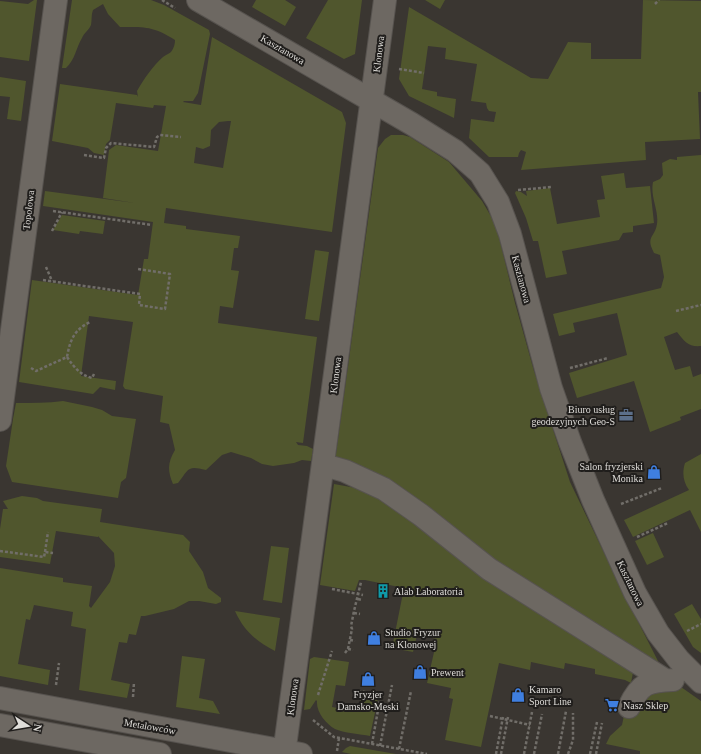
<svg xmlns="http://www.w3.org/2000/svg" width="701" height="754" viewBox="0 0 701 754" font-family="Georgia,serif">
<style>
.green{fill:#50562d;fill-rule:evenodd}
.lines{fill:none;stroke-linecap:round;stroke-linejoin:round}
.minor-casing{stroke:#57534f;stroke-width:24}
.path{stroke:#716e69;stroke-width:2.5;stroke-dasharray:3 2;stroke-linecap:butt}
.minor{stroke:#6d6862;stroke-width:22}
.labels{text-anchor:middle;stroke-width:4;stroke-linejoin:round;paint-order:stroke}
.street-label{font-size:10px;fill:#dfddd9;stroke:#201e1c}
.poi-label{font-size:10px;fill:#dfddd9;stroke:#201e1c;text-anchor:start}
</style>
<rect width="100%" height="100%" fill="#3a3631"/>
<path class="green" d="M34,0h3l-8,61 -29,-4v-56l28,3z
M72,0h79l13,5 45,25 1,4 -12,59 -5,8h-9l-1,1 18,3 11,-68 130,75 4,11 -14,109 -166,-24 -2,15 22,3v3l54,7 -2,12h-4l-3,22 8,1 -6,37 -13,-2 -2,17 99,14 -14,106 -7,-1 2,3 9,1 6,3 -2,12 -9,-1 -8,3 -21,3 -11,-2 -11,-6 -20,-6 -9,3 -16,15c-19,-5 -17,-1 -28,13l-5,1c-6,-14 -5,-22 2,-34l-6,-26 -9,-2 3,-26 -38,-7 -2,-3 10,-64 -44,-6 -8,60 35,5 -1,9 -15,-3 -7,7 -74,-12 13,-102 106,15 6,-36h4l5,-37 -110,-16 2,-15 90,12 -32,-5 6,-48 7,-5 42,6 8,-45 -12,-1 -1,3 -37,-5 -6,37 -4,4 -2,11 -10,-2 -6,-5 -36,-7 8,-57 77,11 1,2 -1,-6c7,-12 15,-24 26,-34 2,-2 6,-3 8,-5 3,-4 4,-8 4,-12 -22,-14 -30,-13 -55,-13l-12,-13 -5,-10 -10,6c-2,5 -1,10 -2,15 -2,5 -7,8 -9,13 -6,10 -7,22 -16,30h-4zM228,121h3l-8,47 -29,-5 2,-16 7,2 7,-3 1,-16 8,-8z
M256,0h29l11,7 -11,19 -33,-19z
M328,0h34l-7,54 -11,5 -38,-21z
M425,0h20l-5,9z
M643,0l58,1v91h-3l2,47 -55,3 1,18 -125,10 5,-18 -5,-2 -2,3 -1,4h-29l-20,-19 2,-19 23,3 2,-10 -7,-1 -2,-3 -1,-5 -15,-2 6,-37 -32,-5 1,-11 -18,-2 -6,43 15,3v4l19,3 -2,19 -45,-22 -10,-17 10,-72 122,71 17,1 20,-37 23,1v16h50z
M0,77l26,4 -5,40 -14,-2 3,-22 -10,-1z
M391,135h12l7,2 39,25 33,39 10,17 7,19 16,66 19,68 36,111 50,104 42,83 -26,-13 -5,27 -6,-3 -30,-6v-5l-30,-6 -1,6 -33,-7 -1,8 -31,-7 -18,84 -36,-7 8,-41 -4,-1 2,-10 -24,-5 10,-44 -20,-4 -4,17 -21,-4 12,-60 -39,-8h-6l-4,11 -35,-6 14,-101 22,4 -21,-27 43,-313 7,-9z
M701,155v191c-13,1 -16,-4 -24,-14l-13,5 11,33 15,-4 3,11 8,-3v35l-21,8 1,3 -31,12 -16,-51 -57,17 -8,-25 58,-18 -10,-42 -44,10 2,9 -16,4 -6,-22 108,-26 3,-11 -4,-22 -6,-2c-9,-17 1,-15 3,-29 2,-14 -7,-27 -4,-42l7,-3 3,-4 -1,-12 8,-4 7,1v-3z
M624,173l2,15 24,-2 4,37 -21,3v6l-10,1 -4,7 -57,11 5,23 -21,4 -8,-37h-5l-7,-23 -11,-25 1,-2 5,1 6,4 -1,-5 24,-3 7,36 43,-7 -3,-17 8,-1 -4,-23z
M62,215l43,6 -2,13 -23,-3 -1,3 -26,-4z
M315,250l14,2 -10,69 -14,-2z
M63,401l29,6 10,3 10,6 24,3 -10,59 -5,4 -3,16 -106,-16 -6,-16 7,-47 3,-16c16,0 32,0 47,-2z
M701,454v78l-11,-22 -57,27 -9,-17 65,-30c-6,-8 -7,-18 -4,-27z
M22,496l15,2 6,3 59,8 -2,13 83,13 7,7 -1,9 14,21 5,16 13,10v4l-5,2 -17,-3h-10l-15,8 -29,7h-4l-5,19 -7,-1 -2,9 -8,-1 -8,38 19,4 -3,14 -48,-8 7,-61 -15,-3 2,-14 -39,-7 -4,15 -4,-1 -8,45 32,6 -2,15 -48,-9v-108l63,10v4l29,4 -3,20 2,2 19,-26 5,-16 -1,-13 -16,-17v1l-42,-6 -6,33 -50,-7v-28l3,-20h5l-5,-8z
M653,533l11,24 -17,8 -12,-24z
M271,546l18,2 -7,55 -19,-3z
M692,604l9,15v34l-8,-6 -19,-33z
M235,611l45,7 -5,33c-19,-10 -31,-20 -40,-40z
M182,656l23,3 -6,39 14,3 7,13 -44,-7z
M314,657l35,5 -4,24 -9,-1 -4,22 26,5 4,-18 16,4 -8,38c-9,-2 -27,-3 -35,-7 -9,-5 -19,-17 -18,-28l-1,-1 -6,9 -6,1 6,-51z
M681,687l20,14v53h-61v-3l-34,-7 4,-8 12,-11 4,-19 19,-14z
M350,746l46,8h-45l-9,-2 4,-4z"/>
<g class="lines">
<defs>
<path id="minor" d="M198,0l214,124 43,27 25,22 18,29 12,32 41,154 19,54 23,58 42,93 15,26 8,14 21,27 22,22
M0,420l56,-420
M324,465l21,6 39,18 37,26 68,54 176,111
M0,698l301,56
M629,707c11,-24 19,-26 44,-27
M0,725l160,29
M284,754l101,-754"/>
</defs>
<use href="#minor" class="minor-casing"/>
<path class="path" d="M162,0l13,8
M655,4l4,-4
M399,69l25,4
M84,155l20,3 2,-10 5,-5 43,4 3,-10 3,-2 21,2
M518,190l34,-3
M53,211l99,14
M52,231l10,-19
M46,267l6,14
M43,280l97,14 -1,11 26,4 5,-35 -32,-5
M676,311l25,-6
M67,357c7,10 13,18 25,21l2,-4
M31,368l5,3 31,-14c3,-17 7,-27 23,-35
M570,368l38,-10
M621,504l41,-16
M637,537l31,-14
M0,551l44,6 1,-5 8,1
M45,552l3,-20
M332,589l31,6
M358,599l4,1
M354,613l6,1
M687,631l14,-7
M350,640l5,1
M348,649l5,1
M345,653l3,-4 4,-20 -1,-3 3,-15 7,-29
M56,685l3,-22
M318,695l14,-44
M357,696l1,-5 23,4
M133,697l1,-15
M490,716l40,9
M313,720l21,17 93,17
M372,744l9,-51
M380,746l12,-61
M399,749l12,-58
M337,751l2,-13
M496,754l7,-37
M501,754l7,-37
M524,754l8,-42
M534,754l8,-40
M558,754l8,-43
M568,754l5,-14v-27
M590,754l7,-32
M596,754l6,-31"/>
<use href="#minor" class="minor"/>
</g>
<defs>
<symbol id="office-bare" viewBox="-9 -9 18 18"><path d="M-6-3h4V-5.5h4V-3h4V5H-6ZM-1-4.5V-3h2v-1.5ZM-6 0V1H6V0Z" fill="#5c6f8a" stroke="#201e1c" stroke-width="2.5" paint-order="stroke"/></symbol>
<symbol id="shop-bare" viewBox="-9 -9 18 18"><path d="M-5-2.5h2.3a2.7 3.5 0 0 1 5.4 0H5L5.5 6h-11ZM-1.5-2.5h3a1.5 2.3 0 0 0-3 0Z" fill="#3f7fe0" stroke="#201e1c" stroke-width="2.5" paint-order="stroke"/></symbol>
<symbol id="building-bare" viewBox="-9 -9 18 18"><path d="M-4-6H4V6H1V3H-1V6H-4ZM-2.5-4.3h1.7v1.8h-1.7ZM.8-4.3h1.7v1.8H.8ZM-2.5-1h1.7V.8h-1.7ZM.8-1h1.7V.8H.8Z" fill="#0f9aa8" stroke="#201e1c" stroke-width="2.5" paint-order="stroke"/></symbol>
<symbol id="supermarket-bare" viewBox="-9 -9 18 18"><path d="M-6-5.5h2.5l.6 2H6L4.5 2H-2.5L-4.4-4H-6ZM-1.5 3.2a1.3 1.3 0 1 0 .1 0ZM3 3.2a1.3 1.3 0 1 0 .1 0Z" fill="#3f7fe0" stroke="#201e1c" stroke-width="2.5" paint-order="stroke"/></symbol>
</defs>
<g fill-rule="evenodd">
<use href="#office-bare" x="616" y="405" width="20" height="20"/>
<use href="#shop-bare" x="644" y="462" width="20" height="20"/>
<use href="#building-bare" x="373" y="581" width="20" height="20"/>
<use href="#shop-bare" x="364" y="628" width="20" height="20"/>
<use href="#shop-bare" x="410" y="662" width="20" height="20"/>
<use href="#shop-bare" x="358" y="669" width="20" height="20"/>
<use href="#shop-bare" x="508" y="685" width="20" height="20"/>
<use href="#supermarket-bare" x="602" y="695" width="20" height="20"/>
</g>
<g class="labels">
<g class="street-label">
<text transform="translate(283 49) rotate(30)" y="4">Kasztanowa</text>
<text transform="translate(378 54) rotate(-83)" y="4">Klonowa</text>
<text transform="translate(28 210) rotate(-83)" y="4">Topolowa</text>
<text transform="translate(522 279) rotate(75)" y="4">Kasztanowa</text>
<text transform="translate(335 375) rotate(-83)" y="4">Klonowa</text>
<text transform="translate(631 583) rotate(64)" y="4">Kasztanowa</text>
<text transform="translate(292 697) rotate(-82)" y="4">Klonowa</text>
<text transform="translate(150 726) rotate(10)" y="4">Metalowców</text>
</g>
<g class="poi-label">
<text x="615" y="413" text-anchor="end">Biuro usług<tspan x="615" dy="12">geodezyjnych Geo-S</tspan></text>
<text x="643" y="470" text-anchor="end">Salon fryzjerski<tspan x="643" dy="12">Monika</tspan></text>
<text x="394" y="595">Alab Laboratoria</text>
<text x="385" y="636">Studio Fryzur<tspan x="385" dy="12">na Klonowej</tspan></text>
<text x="431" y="676">Prewent</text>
<text x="529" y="693">Kamaro<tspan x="529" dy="12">Sport Line</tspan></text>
<text x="368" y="698" text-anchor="middle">Fryzjer<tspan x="368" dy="12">Damsko-Męski</tspan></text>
<text x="623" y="709">Nasz Sklep</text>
</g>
</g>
<g transform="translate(28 726) rotate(102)" stroke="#201e1c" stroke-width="3" paint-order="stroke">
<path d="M0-3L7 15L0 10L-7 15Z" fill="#dfddd9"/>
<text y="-6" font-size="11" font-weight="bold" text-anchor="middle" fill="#dfddd9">N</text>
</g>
</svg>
